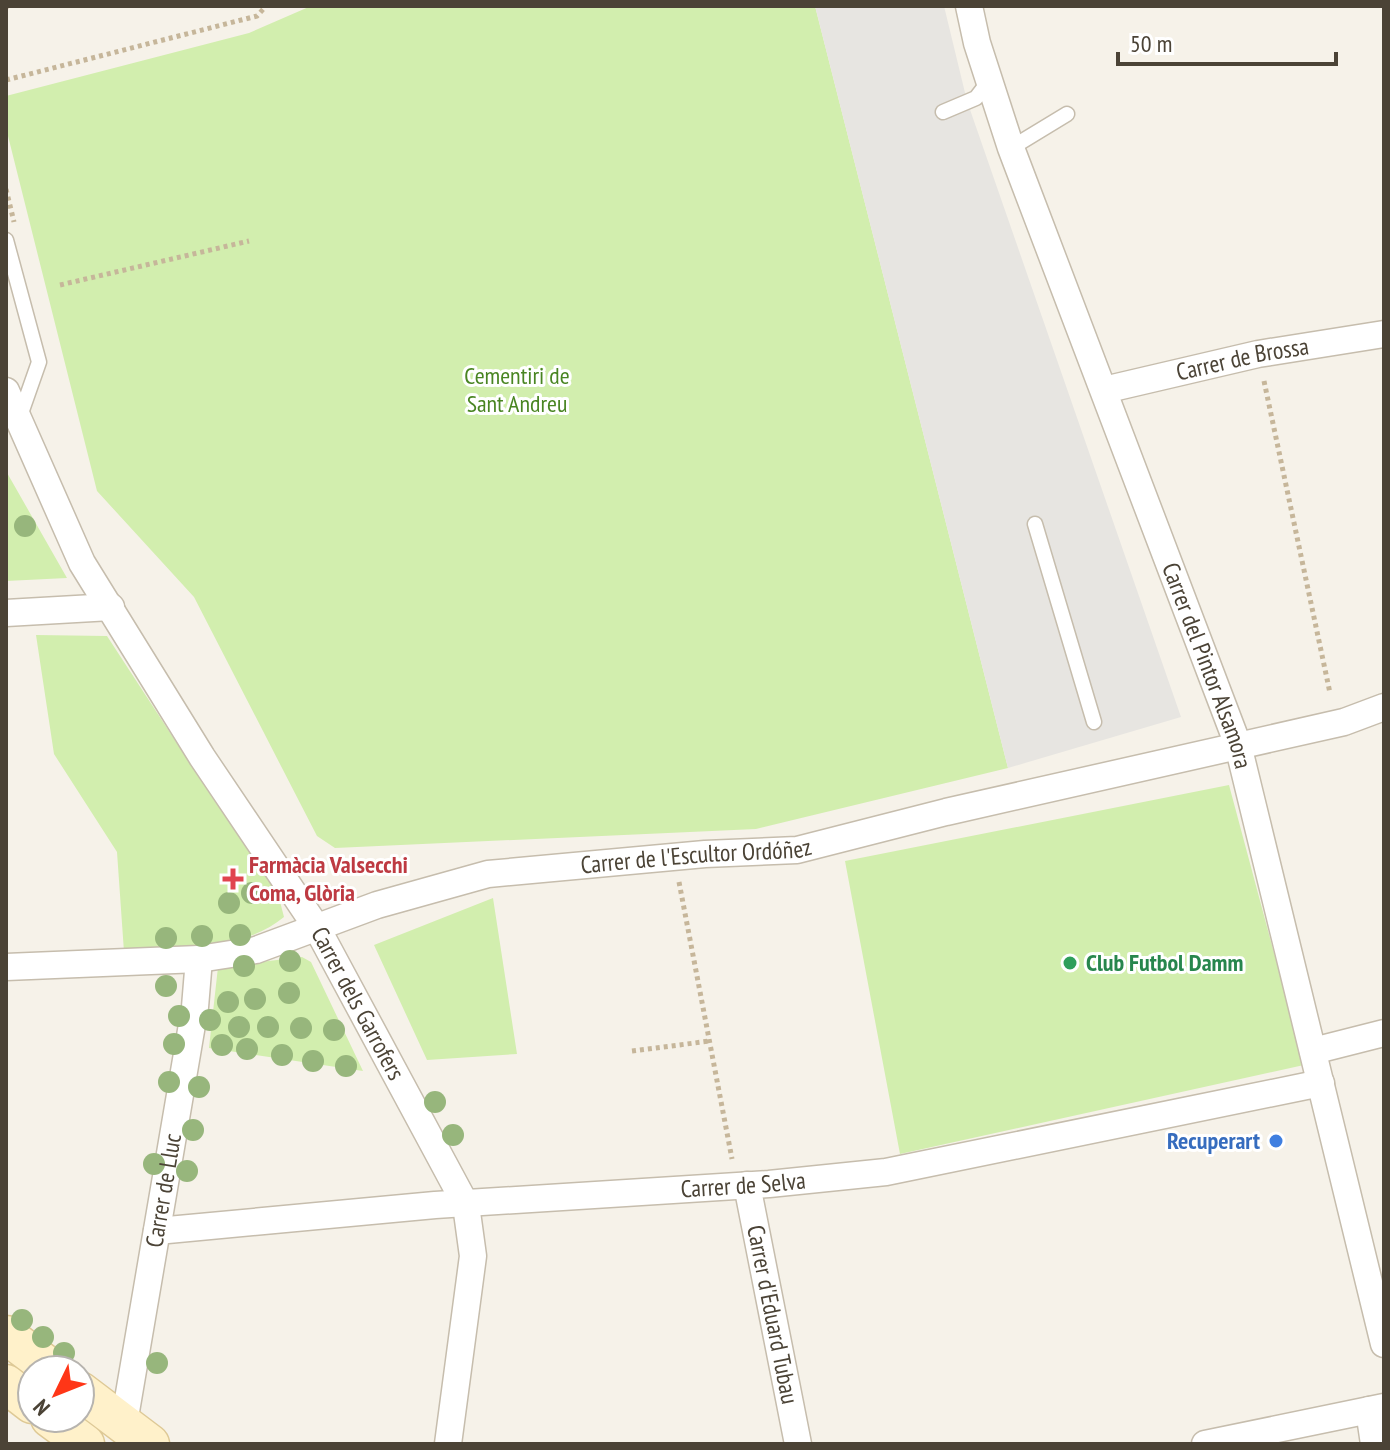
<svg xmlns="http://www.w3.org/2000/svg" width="1390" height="1450" viewBox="0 0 1390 1450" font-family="'PT Sans Narrow',sans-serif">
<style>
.green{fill:#d2eeae}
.parking{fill:#e7e5e1}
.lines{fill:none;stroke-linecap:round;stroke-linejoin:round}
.service-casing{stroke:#c6bdad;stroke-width:17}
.minor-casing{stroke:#c6bdad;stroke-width:29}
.secondary-casing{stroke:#dec996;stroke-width:41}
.path{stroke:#c6b69a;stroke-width:5;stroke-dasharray:4 4;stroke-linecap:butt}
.service{stroke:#fff;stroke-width:14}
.minor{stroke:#fff;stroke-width:26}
.secondary{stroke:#fff1ca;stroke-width:38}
.tree{fill:#97b67c}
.health-dot{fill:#e0444e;stroke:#fff;stroke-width:3}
.leisure-dot{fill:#2e9e5b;stroke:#fff;stroke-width:3}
.shop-dot{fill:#3f7fe0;stroke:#fff;stroke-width:3}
.labels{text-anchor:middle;stroke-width:6;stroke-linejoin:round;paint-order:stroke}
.street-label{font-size:24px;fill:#4b4336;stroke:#fff}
.park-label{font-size:24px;fill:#498522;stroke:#fff}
.health-label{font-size:24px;font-weight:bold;fill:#be3a42;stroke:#fff;text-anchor:start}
.leisure-label{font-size:24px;font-weight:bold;fill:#27864d;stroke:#fff;text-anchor:start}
.shop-label{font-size:24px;font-weight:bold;fill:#366cbe;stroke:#fff;text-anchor:end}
</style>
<rect width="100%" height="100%" fill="#f6f2e9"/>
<path class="green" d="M311,6h504l193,762 -252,61 -421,19 -18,-12 -123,-239 -97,-106 -91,-363v-32l243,-63z
M6,471l61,107 -61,3z
M36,635l71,1 107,164 63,90 7,27c-43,35 -107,31 -160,35l-7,-100 -63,-98z
M1229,785l75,280 -404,89 -55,-293z
M493,898l24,156 -90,6 -53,-115z
M302,957l9,5 52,109 -154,-23 9,-81z"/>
<path class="parking" d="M815,6h129l23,95 214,616 -173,51z"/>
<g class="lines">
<defs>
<path id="service" d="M943,112l33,-14 13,-17
M1011,148l56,-34
M6,240l33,122 -20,57
M1035,524l59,198"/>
<g id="minor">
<path id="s1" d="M969,6l8,37 34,105 227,597 146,599"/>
<path id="s2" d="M1104,390l154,-36 126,-20"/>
<path id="s3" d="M6,391l76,172 120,194 115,171 149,277 7,51 -25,188"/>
<path d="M6,613l105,-6"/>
<path id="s4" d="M6,967l193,-8 57,-9 121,-45 111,-31 217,-20 92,-4 149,-38 398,-90 40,-15"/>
<path d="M1313,1051l71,-18"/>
<path id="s5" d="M747,1185l51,259"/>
<path id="s6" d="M157,1231l278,-26 334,-21 117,-12 435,-89"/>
<path d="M1369,1410l5,34"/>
<path id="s7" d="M124,1423l71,-416 4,-48"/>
<path d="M1205,1444l179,-37"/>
</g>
<path id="secondary" d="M6,1335l47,35
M6,1384l26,20
M80,1391l70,53
M50,1418l35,26"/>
</defs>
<use href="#service" class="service-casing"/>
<use href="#minor" class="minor-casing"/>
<use href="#secondary" class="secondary-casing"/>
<path class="path" d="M6,7l2,-1
M6,80l251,-64 9,-10
M6,189l8,33
M60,285l189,-44
M1264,381l66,312
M679,882l53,277
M632,1051l78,-10"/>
<use href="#service" class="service"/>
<use href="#minor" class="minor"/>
<use href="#secondary" class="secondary"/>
</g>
<g class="tree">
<circle cx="25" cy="526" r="11"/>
<circle cx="252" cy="893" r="11"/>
<circle cx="229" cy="903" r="11"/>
<circle cx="240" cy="935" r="11"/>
<circle cx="202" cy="936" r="11"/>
<circle cx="166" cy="938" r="11"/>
<circle cx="290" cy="961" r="11"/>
<circle cx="244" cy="966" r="11"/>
<circle cx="166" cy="986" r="11"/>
<circle cx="289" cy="993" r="11"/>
<circle cx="255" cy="999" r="11"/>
<circle cx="228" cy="1002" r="11"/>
<circle cx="179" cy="1016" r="11"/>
<circle cx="210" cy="1020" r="11"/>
<circle cx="239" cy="1027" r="11"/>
<circle cx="268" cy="1027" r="11"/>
<circle cx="301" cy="1028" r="11"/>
<circle cx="334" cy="1030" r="11"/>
<circle cx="174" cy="1044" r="11"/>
<circle cx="222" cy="1045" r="11"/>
<circle cx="247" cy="1049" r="11"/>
<circle cx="282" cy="1055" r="11"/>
<circle cx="313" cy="1061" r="11"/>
<circle cx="346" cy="1066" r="11"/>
<circle cx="169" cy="1082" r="11"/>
<circle cx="199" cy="1087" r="11"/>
<circle cx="435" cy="1102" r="11"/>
<circle cx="193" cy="1130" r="11"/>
<circle cx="453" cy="1135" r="11"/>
<circle cx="154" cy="1164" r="11"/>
<circle cx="187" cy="1171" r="11"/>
<circle cx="22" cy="1320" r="11"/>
<circle cx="43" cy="1337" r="11"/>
<circle cx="64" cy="1353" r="11"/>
<circle cx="157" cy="1363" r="11"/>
</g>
<path class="health-dot" d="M229 867h8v8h8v8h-8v8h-8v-8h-8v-8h8z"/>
<circle class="leisure-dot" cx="1070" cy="963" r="8"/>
<circle class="shop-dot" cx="1276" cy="1141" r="8"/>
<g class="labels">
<g class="street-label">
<text dy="8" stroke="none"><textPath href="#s2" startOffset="142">Carrer de Brossa</textPath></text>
<text dy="8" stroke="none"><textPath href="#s1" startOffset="702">Carrer del Pintor Alsamora</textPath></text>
<text dy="8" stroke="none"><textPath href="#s4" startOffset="704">Carrer de l'Escultor Ordóñez</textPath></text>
<text dy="8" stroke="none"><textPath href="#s3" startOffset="708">Carrer dels Garrofers</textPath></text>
<text dy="8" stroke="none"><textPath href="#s6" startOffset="588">Carrer de Selva</textPath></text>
<text dy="8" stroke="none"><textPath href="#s7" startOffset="236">Carrer de Lluc</textPath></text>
<text dy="8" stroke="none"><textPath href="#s5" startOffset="132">Carrer d'Eduard Tubau</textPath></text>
</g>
<g class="park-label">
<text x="517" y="384">Cementiri de<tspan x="517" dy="28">Sant Andreu</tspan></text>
</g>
<g class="health-label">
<text x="249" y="873">Farmàcia Valsecchi<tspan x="249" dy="28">Coma, Glòria</tspan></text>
</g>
<g class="leisure-label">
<text x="1086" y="971">Club Futbol Damm</text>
</g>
<g class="shop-label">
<text x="1260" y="1149">Recuperart</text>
</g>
</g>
<rect width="1390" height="1450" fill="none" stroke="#4b4336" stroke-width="16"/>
<g transform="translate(56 1394) rotate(227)"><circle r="38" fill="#ffffff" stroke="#b7b4af" stroke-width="2"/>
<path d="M0-6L14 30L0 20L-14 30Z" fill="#ff3617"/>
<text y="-12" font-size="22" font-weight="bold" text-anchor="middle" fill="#4b4336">N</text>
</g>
<path d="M1118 52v12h218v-12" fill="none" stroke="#4b4336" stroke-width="4"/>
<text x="1130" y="52" font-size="24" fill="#4b4336" stroke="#ffffff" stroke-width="6" paint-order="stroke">50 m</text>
</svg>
